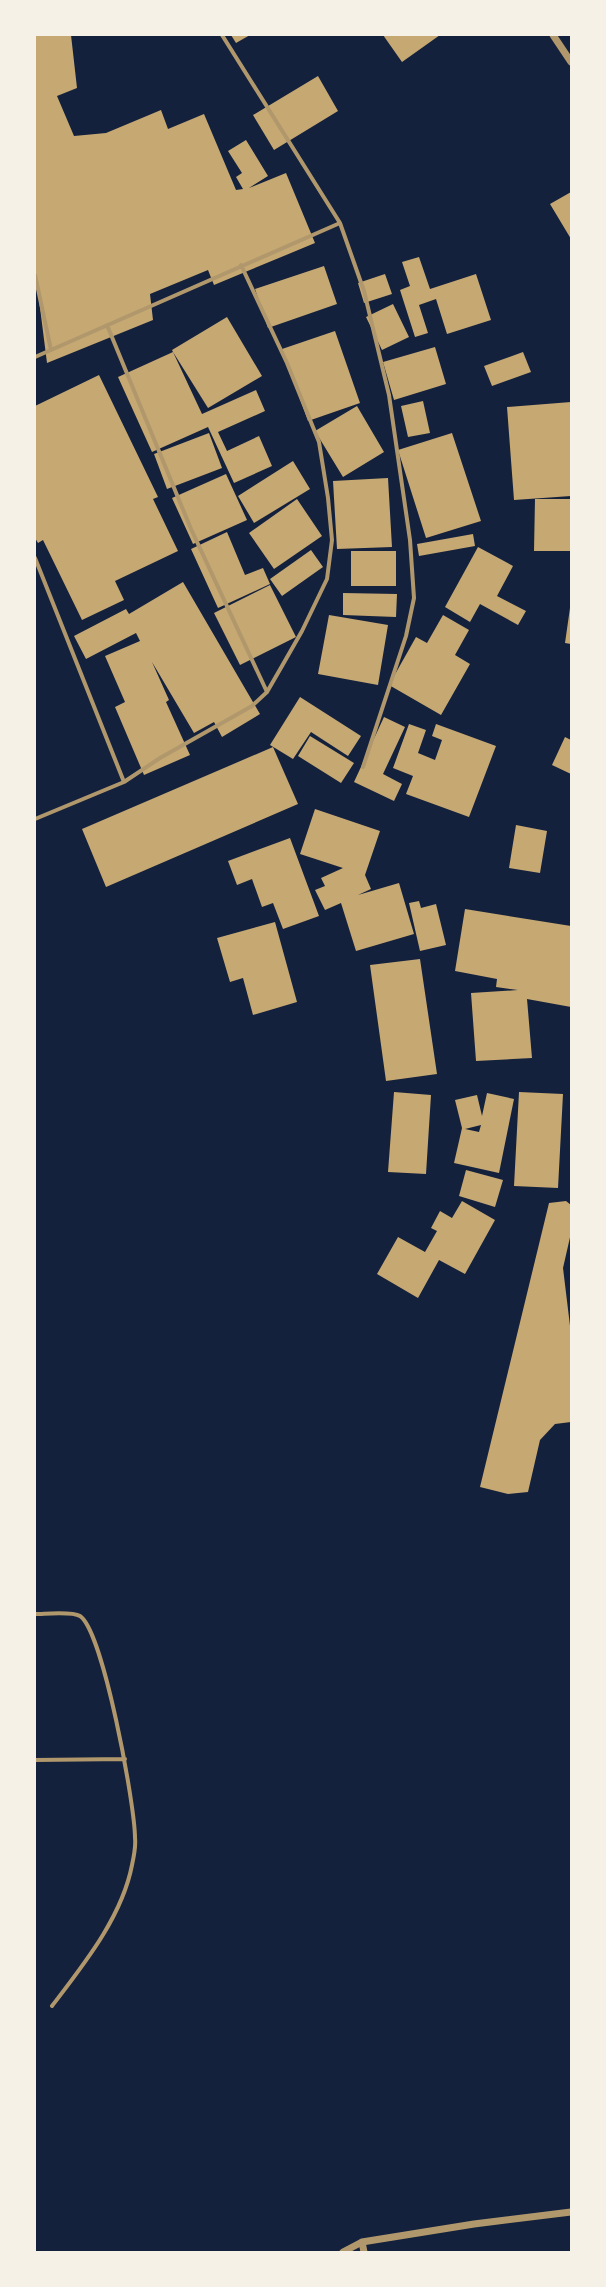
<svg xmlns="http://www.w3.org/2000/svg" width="606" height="2287" viewBox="0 0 606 2287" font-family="'Source Sans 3',sans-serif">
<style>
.building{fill:#c6a872;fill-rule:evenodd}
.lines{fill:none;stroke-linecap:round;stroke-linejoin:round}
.minor{stroke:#b1986c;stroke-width:4}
.tertiary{stroke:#b1986c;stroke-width:7}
</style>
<rect width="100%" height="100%" fill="#14213d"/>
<path class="building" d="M35,35h36l6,53 -20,8 17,40 32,-3 55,-23 7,19 36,-15 32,76 7,-1 -7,-12 6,-4 -14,-22 18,-11 22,36 -19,12 37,-15 29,70 -101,42 -6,-15 -58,24 3,26 -106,43 -9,-71 -3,-8z
M231,35h19l-14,8z
M383,35h57l-38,27z
M318,76l20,35 -64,39 -21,-35z
M571,192v47l-21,-35z
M419,257l11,32 46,-15 15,46 -44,14 -11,-35 -17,6 9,28 -13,4 -15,-47 10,-4 -8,-24z
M324,266l13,38 -69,24 -13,-39z
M385,274l7,20 -28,9 -6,-20z
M393,304l16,33 -27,13 -16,-33z
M227,317l35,59 -54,32 -35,-56 29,62 54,-24 9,21 -47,21 9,19 32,-15 13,30 -38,17 -26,-56 -56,25 -34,-75 55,-25 -1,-2z
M335,331l25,72 -52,18 -26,-72z
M435,347l11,37 -52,16 -11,-38z
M523,352l8,20 -39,14 -8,-20z
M99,375l59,122 -5,2 25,52 -63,30 9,19 -42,20 -39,-80 -5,3 -3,-5v-132z
M423,401l7,32 -22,4 -7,-31z
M571,402v94l-57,4 -7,-93z
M357,406l27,46 -41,25 -28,-46z
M209,433l13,35 -55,21 -13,-35z
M452,433l29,88 -55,17 -28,-88z
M293,461l17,28 -56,34 -16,-27z
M226,474l21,46 -54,24 -21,-46z
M388,478l4,69 -55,2 -4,-68z
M297,499l25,37 -48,33 -25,-36z
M535,499h36v52h-37z
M227,532l18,43 18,-7 7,16 -52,24 -27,-59z
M473,534l2,12 -56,10 -2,-12z
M478,547l35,19 -16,30 29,15 -8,14 -38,-21 -10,18 -25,-15z
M311,550l12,17 -41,29 -12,-17z
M351,551h45v35h-45z
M183,582l77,132 -38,23 -8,-15 -20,11 -42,-71 17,38 -3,2 24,53 -46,20 -29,-68 10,-5 -20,-46 35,-15 -4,-8 -50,26 -12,-23 52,-27 3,5z
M270,585l26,52 -56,28 -26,-52z
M343,593l54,1 -1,23 -53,-2z
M570,608h1v36l-6,-1z
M329,615l59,10 -10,60 -60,-11z
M443,615l26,15 -14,25 15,9 -29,51 -52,-30 27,-48 11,6z
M300,697l61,39 -13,20 -37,-24 -18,27 -23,-14z
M384,717l21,10 -22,47 19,10 -8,17 -40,-19z
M409,724l17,6 -8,23 17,7 7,-20 -10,-4 4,-12 60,22 -27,71 -63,-23 7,-18 -20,-8z
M310,736l44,27 -13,20 -43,-27z
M565,737l6,3v34l-19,-9z
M273,747l25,57 -192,83 -24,-58z
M315,809l65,22 -15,44 6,14 -13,6 41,-12 15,51 -58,17 -15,-48 -16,7 -10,-20 10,-4 -4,-8 22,-10 -43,-14z
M516,825l31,6 -7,42 -31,-5z
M290,838l29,78 -36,13 -10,-26 -11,4 -10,-28 -15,6 -9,-24z
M419,901l2,7 15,-4 10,41 -26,6 -11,-48z
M465,909l106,17v81l-44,-8 5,59 -56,3 -5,-68 47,-3 -22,-3 1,-8 -42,-8z
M275,922l22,80 -44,13 -10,-37 -13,4 -13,-44z
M420,959l17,115 -51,7 -16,-116z
M394,1092l37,3 -5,79 -38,-2z
M519,1092l44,2 -5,94 -44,-2z
M487,1093l27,6 -15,74 -45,-10 8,-35 -7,-28 22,-5 5,21zM481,1125l-2,7 -14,-3z
M466,1170l37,10 -8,27 -36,-11z
M462,1201l33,19 -30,54 -26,-14 -21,38 -41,-24 21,-37 27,15 12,-21 -6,-3 9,-17 12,7z
M566,1201l5,4v28l-8,35 8,66v88l-16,2 -15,16 -12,52 -20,2 -28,-7 69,-284z"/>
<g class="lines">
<path class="minor" d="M340,223l24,68 25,104 21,145 4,58 -8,38 -43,131
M35,275l16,75
M107,325l84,204 76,163
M35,357l305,-134 -118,-188
M35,558l89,224
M35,819l89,-37 36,-24 92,-52 15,-14 15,-26 20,-35 25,-52 5,-39 -4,-42 -9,-56 -32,-79 -46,-98
M35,1614c10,0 37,-3 45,2 23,15 55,189 55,222 1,8 -1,18 -3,27 -10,52 -48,99 -80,141
M35,1760l90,-1"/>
<path class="tertiary" d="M553,35l18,27
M362,2242l2,10
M343,2252l19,-10 112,-18 97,-12"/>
</g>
<rect width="606" height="2287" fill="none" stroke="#f6f1e7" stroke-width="72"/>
</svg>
